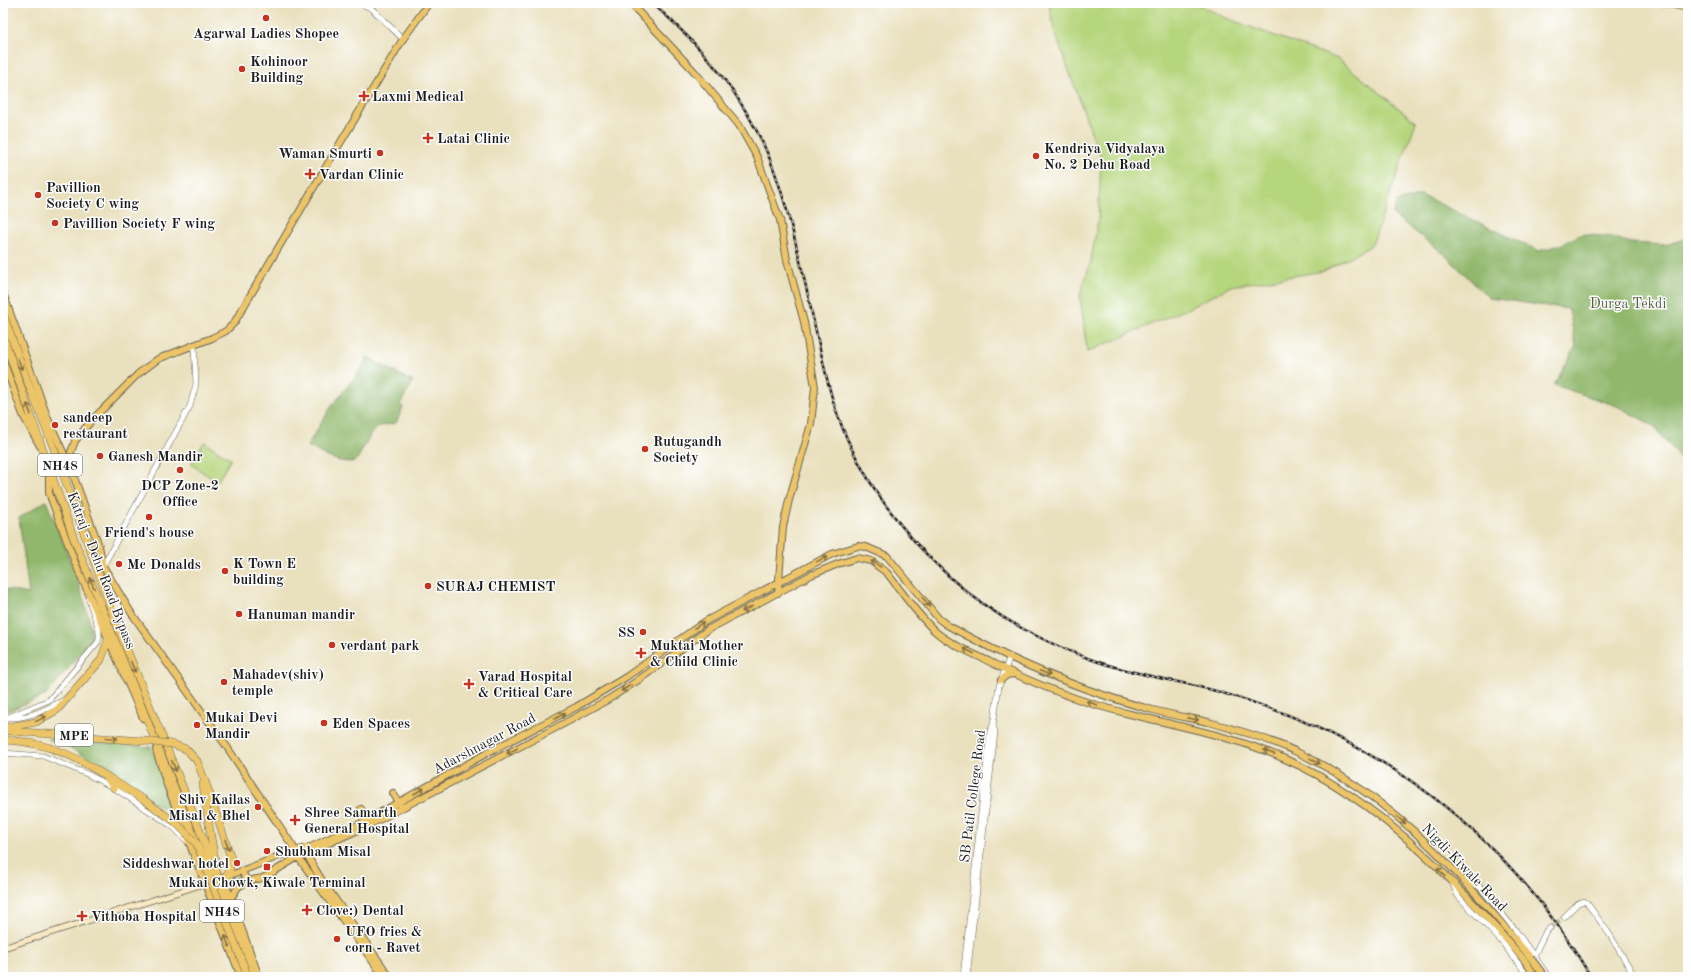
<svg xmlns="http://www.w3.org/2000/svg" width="1691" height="980" viewBox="0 0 1691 980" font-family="'Old Standard TT',serif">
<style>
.green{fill:#b6d67d;stroke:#69794c}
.forest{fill:#90b76c;stroke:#566a44}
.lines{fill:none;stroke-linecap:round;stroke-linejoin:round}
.tertiary-tunnel{stroke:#c0b99d;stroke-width:5;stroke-dasharray:5 2.5;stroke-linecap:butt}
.tertiary-casing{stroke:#646154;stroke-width:6}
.secondary-casing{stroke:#646154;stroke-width:7}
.primary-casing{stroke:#646154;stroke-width:8}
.trunk-casing{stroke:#646154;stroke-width:8}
.motorway-casing{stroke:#646154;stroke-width:8}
.tertiary{stroke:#fff;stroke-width:5}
.secondary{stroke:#f8e8c3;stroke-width:5.5}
.primary{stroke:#edc569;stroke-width:6}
.trunk{stroke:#edc569;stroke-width:7}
.motorway{stroke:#edc569;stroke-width:7}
.rail-casing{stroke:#1c1c1c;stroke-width:2.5}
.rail{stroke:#fff;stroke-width:1;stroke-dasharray:3;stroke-linecap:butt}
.primary-bridge-casing{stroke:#646154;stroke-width:8;stroke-linecap:butt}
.trunk-bridge-casing{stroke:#646154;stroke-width:8;stroke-linecap:butt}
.motorway-bridge-casing{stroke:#646154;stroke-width:8;stroke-linecap:butt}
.primary-bridge{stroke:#edc569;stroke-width:6}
.trunk-bridge{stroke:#edc569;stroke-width:7}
.motorway-bridge{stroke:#edc569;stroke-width:7}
.oneway{stroke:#847042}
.poi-dot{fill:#c8321e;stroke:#fff;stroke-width:1.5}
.labels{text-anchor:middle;stroke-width:3;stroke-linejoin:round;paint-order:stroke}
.shield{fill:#fff;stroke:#606060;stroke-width:1}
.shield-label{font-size:13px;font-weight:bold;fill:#1c1c1c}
.poi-label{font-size:14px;font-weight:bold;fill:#1c1c1c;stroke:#fff;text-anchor:start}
.park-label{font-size:14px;fill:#525d3e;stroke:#fff}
.street-label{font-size:14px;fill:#1c1c1c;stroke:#fff}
</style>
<rect width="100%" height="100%" fill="#fff"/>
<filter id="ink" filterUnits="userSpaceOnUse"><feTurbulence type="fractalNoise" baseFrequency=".025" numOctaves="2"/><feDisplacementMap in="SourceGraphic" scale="8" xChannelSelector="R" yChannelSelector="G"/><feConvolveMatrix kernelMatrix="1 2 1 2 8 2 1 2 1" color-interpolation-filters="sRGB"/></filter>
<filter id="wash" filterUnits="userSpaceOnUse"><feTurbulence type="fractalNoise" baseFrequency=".012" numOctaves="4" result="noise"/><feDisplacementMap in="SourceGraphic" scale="16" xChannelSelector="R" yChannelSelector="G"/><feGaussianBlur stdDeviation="0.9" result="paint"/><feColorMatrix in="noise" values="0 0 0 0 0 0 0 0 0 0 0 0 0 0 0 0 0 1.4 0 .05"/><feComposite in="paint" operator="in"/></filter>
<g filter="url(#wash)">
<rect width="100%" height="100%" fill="#e9e0bd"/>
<path class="green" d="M1049,3h147l30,15 112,41 78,63 -44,123 -48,26 -93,15 -42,22 -102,44 -7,-57 11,-34 7,-41 3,-61 -47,-129z
M204,442l27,17 -14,23 -26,-18z"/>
<path class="forest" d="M1421,195l118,56 21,-6 22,-11 30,3 19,6 34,2 23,-7v230l-34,-42 -37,-20 -63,-21 22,-39 -7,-37 -80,-11 -46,-45 -51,-39 5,-12z
M367,357l46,25 -13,22 3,3 -7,16 -16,3 -8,6 -16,29c-18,4 -33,-7 -49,-15l24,-39 28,-35z
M46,501c18,45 38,89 47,137l-47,57 -43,18v-124l26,5 -10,-76z
M48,739l103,8 27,72c-18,-12 -37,-23 -54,-35 -25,-18 -46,-36 -76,-45z"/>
</g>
<g filter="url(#ink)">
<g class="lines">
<path class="tertiary-tunnel" d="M1550,928l14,-11"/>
<defs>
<path id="tertiary" d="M358,3l13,5 32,31
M103,566l87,-160 6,-22 -2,-39
M6,718l43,-18 49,-58c5,-14 -8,-32 -10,-47
M10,718c20,0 37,-9 54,-18
M3,753l40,3 44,18 27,14 58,38 15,15
M1463,879l17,8 36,44 33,46
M1452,882l6,14 43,45 28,36
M1564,917l14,-14 6,-2 3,2 23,32 25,42
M1533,958l13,-27 4,-3
M963,977l27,-246 3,-6 6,-39 11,-30
M967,977l28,-245 -2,-7"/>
<path id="secondary" d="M3,948l203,-65"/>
<path id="primary" d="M630,3l64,68 45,54 18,32 23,63 7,40 17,62 11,65 -4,37 -22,76 -6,27 -5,66
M3,293l45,126 21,46
M3,360l20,55 17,31
M49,467v26l27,72 67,153
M1001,680l6,-5 7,-1
M156,750l11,35 74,192
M393,793l6,10
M361,809l7,10
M296,851l-69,-104 -97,-136 -27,-45 -4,-20 -28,-77v-17l4,-11 16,-20 47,-47 20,-15 54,-21 14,-7 8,-8 96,-163 73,-121 26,-36
M306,854l17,28 67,95
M298,857l86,120
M223,877l36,100
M225,877l10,6 28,-5 35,-21 71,-32 196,-102 44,-24 28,-18 72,-52 102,-54 27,-11 19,-6 14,3 16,12c15,19 30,42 49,59 15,13 36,21 54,30 44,22 92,41 140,52 52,13 106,23 155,45 93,40 175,126 240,202
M206,883l33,-11 48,-19 26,-7 45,-21 138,-77 80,-41 50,-30 80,-56 126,-67 26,-8 8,1 21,9 52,63 8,6c65,36 134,66 206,85 18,5 37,8 55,12 31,8 62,17 91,31 95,45 165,124 231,204
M231,898l7,-11 9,-5 -5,-11"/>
<path id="trunk" d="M1665,3l23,5
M3,314l25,69 28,71 58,164 82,202
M3,336l71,203 123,305
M218,880l36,97"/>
<path id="motorway" d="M3,728l33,-6 21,-12 44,-50 7,-20 -1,-20
M9,731l135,10
M3,740c61,2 92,30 141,60
M172,744l14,5 11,12 11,28 23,69 -1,11 -5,8
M107,778l7,10
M203,784l6,41"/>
</defs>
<use href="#tertiary" class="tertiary-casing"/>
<use href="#secondary" class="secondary-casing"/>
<use href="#primary" class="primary-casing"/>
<use href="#trunk" class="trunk-casing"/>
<use href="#motorway" class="motorway-casing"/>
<use href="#tertiary" class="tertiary"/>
<use href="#secondary" class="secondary"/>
<use href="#primary" class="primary"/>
<use href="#trunk" class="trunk"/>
<use href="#motorway" class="motorway"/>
<defs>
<path id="rail" d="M652,3c51,44 91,92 117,154 24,60 37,133 52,196 5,21 9,42 17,63 22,62 66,120 115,164 39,35 88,61 137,79 40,15 84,21 126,32 161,44 291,142 375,286"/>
</defs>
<use href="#rail" class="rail-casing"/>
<use href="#rail" class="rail"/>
<defs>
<path id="primary-bridge" d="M1530,957l15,20
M1525,961l11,16"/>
<path id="trunk-bridge" d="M196,820l19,52
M197,844l51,133"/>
<path id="motorway-bridge" d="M144,741l28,3
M144,800l31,22 22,22
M209,825l9,55"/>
</defs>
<use href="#primary-bridge" class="primary-bridge-casing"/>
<use href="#trunk-bridge" class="trunk-bridge-casing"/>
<use href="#motorway-bridge" class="motorway-bridge-casing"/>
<use href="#primary-bridge" class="primary-bridge"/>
<use href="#trunk-bridge" class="trunk-bridge"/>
<use href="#motorway-bridge" class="motorway-bridge"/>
</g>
<defs><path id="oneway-shaft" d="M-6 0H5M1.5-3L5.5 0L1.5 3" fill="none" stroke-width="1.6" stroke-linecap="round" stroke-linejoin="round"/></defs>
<g class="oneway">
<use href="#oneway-shaft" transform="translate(20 364) rotate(70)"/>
<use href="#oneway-shaft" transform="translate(29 409) rotate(-109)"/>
<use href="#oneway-shaft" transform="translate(822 559) rotate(-26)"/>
<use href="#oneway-shaft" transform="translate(876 564) rotate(-148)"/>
<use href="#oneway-shaft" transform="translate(92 583) rotate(-112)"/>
<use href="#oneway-shaft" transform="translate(926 602) rotate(51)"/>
<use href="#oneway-shaft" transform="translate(747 609) rotate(153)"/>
<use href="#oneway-shaft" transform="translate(699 625) rotate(-34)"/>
<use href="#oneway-shaft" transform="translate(969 651) rotate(-153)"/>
<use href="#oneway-shaft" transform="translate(133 667) rotate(68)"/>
<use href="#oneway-shaft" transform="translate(1045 673) rotate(21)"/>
<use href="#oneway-shaft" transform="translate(626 688) rotate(147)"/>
<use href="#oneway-shaft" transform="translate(1092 703) rotate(-161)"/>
<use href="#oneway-shaft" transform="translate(560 716) rotate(-29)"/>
<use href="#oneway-shaft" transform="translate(41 719) rotate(-26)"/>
<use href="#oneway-shaft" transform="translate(1193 719) rotate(11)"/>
<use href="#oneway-shaft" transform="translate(112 738) rotate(5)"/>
<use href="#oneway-shaft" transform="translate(512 751) rotate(152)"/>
<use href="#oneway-shaft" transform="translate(1269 752) rotate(-158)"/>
<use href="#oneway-shaft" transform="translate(1315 761) rotate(29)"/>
<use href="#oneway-shaft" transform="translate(174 766) rotate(68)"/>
<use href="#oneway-shaft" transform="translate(419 791) rotate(-30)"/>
<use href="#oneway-shaft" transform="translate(1401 820) rotate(39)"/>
<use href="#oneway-shaft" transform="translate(227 845) rotate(70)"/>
<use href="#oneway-shaft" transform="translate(1441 872) rotate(-136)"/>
<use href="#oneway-shaft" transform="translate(227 941) rotate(-111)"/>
</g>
</g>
<g class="poi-dot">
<circle cx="266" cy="18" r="4"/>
<circle cx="242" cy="69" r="4"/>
<path d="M362 90h4v4h4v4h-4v4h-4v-4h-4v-4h4z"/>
<path d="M426 132h4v4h4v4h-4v4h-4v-4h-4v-4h4z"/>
<circle cx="380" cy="153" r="4"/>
<circle cx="1036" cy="156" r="4"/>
<path d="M308 168h4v4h4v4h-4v4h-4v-4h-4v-4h4z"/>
<circle cx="38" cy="195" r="4"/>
<circle cx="55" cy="223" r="4"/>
<circle cx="55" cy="425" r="4"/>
<circle cx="645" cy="449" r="4"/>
<circle cx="100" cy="456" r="4"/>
<circle cx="180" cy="470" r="4"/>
<circle cx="149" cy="517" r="4"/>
<circle cx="119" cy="564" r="4"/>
<circle cx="225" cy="571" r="4"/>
<circle cx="428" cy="586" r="4"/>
<circle cx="239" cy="614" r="4"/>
<circle cx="643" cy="632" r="4"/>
<circle cx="332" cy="645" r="4"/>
<path d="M639 647h4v4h4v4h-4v4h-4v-4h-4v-4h4z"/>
<circle cx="224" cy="682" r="4"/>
<path d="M467 678h4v4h4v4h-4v4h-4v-4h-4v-4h4z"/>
<circle cx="324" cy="723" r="4"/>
<circle cx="197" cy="725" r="4"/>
<circle cx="258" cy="807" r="4"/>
<path d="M293 814h4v4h4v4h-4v4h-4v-4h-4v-4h4z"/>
<circle cx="267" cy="851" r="4"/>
<circle cx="237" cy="863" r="4"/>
<rect x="263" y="863" width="8" height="8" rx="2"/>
<path d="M305 904h4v4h4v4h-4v4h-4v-4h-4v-4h4z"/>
<path d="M80 910h4v4h4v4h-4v4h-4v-4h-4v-4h4z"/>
<circle cx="337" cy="939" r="4"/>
</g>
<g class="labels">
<g class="shield">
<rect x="38" y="454" width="44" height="22" rx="3"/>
<rect x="55" y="724" width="38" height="22" rx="3"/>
<rect x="200" y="900" width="44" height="22" rx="3"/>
</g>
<g class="shield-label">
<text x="60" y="470">NH48</text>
<text x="74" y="740">MPE</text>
<text x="222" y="916">NH48</text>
</g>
<g class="poi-label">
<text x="266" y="38" text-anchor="middle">Agarwal Ladies Shopee</text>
<text x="250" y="66">Kohinoor<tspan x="250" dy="16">Building</tspan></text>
<text x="372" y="101">Laxmi Medical</text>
<text x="437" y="143">Latai Clinic</text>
<text x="1044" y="153">Kendriya Vidyalaya<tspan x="1044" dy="16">No. 2 Dehu Road</tspan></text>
<text x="372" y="158" text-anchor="end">Waman Smurti</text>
<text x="319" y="179">Vardan Clinic</text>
<text x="46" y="192">Pavillion<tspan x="46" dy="16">Society C wing</tspan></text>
<text x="63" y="228">Pavillion Society F wing</text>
<text x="63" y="422">sandeep<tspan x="63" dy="16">restaurant</tspan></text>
<text x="653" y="446">Rutugandh<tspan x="653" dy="16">Society</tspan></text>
<text x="108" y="461">Ganesh Mandir</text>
<text x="180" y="490" text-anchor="middle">DCP Zone-2<tspan x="180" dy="16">Office</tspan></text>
<text x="149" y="537" text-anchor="middle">Friend's house</text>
<text x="233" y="568">K Town E<tspan x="233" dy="16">building</tspan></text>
<text x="127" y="569">Mc Donalds</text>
<text x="436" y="591">SURAJ CHEMIST</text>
<text x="247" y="619">Hanuman mandir</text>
<text x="635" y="637" text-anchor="end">SS</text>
<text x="340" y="650">verdant park</text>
<text x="650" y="650">Muktai Mother<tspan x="650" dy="16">&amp; Child Clinic</tspan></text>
<text x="232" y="679">Mahadev(shiv)<tspan x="232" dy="16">temple</tspan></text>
<text x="478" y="681">Varad Hospital<tspan x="478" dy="16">&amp; Critical Care</tspan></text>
<text x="205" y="722">Mukai Devi<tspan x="205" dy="16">Mandir</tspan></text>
<text x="332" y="728">Eden Spaces</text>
<text x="250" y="804" text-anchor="end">Shiv Kailas<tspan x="250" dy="16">Misal &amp; Bhel</tspan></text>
<text x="304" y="817">Shree Samarth<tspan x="304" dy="16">General Hospital</tspan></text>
<text x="275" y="856">Shubham Misal</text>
<text x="229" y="868" text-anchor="end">Siddeshwar hotel</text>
<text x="267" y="887" text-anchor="middle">Mukai Chowk, Kiwale Terminal</text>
<text x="316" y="915">Clove:) Dental</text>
<text x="91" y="921">Vithoba Hospital</text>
<text x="345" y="936">UFO fries &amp;<tspan x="345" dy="16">corn - Ravet</tspan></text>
</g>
<g class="park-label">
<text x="1628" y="308">Durga Tekdi</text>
</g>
<g class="street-label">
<text transform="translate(102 570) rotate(69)" y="5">Katraj - Dehu Road Bypass</text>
<text transform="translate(484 743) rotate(-28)" y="5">Adarshnagar Road</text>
<text transform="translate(972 796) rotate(-83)" y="5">SB Patil College Road</text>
<text transform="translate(1465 867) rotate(46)" y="5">Nigdi-Kiwale Road</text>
</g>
</g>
<rect width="1691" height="980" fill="none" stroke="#fff" stroke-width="16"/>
</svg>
